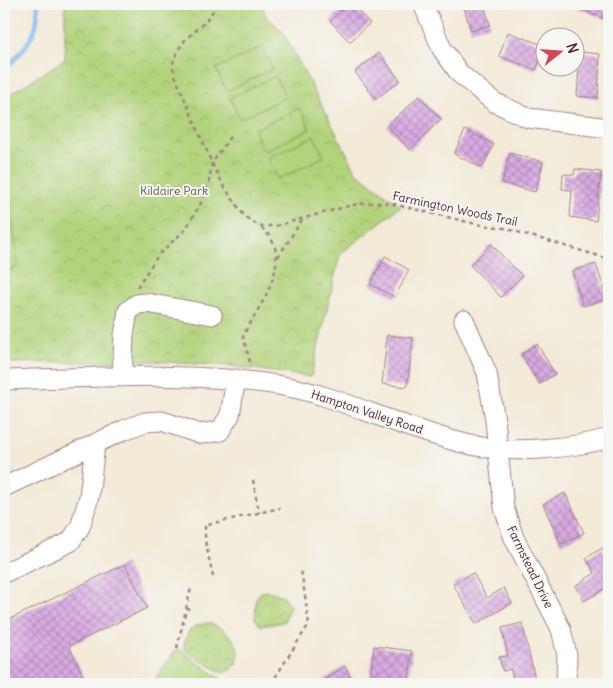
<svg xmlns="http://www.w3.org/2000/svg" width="613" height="688" viewBox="0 0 613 688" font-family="Delius,sans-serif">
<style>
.park{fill:url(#park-crowns);stroke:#7e7953}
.pitch{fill:#b2d37b;stroke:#7e7953}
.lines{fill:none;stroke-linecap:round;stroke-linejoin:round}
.stream{stroke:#86b7f2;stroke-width:4.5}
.building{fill:url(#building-cross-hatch)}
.minor-casing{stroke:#9e8482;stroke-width:21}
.path{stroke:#9e8482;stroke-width:2.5;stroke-dasharray:4 4;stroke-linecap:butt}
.minor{stroke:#fff;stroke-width:19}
.labels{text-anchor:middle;stroke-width:4;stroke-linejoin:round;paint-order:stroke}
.park-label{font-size:12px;fill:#695543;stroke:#f6f6f2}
.street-label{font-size:12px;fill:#4a1f2b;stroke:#f6f6f2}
</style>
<defs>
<pattern id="park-crowns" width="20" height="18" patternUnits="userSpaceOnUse" patternTransform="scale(1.25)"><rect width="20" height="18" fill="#b2d37b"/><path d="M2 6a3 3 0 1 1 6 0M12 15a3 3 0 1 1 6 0" fill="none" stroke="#9bb56a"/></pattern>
<pattern id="building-cross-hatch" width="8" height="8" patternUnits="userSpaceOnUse" patternTransform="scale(1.25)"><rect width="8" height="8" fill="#d9abe3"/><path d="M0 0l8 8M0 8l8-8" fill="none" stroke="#b28bb8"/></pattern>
</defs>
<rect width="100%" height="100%" fill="#f6f6f2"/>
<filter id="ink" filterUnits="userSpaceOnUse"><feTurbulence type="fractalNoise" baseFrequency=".02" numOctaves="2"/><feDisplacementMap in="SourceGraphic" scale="10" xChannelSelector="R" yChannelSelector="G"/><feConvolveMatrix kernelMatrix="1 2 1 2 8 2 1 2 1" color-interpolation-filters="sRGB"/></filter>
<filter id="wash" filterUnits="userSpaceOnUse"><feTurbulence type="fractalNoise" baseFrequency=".0096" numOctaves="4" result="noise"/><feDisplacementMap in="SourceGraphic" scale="20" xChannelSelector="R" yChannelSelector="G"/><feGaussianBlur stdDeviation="1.12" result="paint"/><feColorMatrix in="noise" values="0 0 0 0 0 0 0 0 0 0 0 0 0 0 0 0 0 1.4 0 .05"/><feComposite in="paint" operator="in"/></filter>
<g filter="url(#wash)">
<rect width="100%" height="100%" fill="#f3ead8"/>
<path class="park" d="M65,4h197l3,11 18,17 74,141 44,33 -61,48 -29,123 -80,-11 -80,-5 -147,2v-265l61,-39z
M268,591l15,5 7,10 -6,16 -23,4 -6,-7 1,-21 5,-6z
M209,623c6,3 13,5 18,10 15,13 17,34 -5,40l-35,-21 -3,-4c2,-18 8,-23 25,-25z"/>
<path class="pitch" d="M262,47l10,22 -45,22 -11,-22z
M275,76l11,21 -46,22 -10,-21z
M300,108l10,21 -46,22 -10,-21z
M314,136l10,21 -46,22 -10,-21z
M4,174l5,17 9,75 -14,8z
M177,648l47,33 -3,3h-69z"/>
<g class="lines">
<path class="stream" d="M4,70c12,-12 26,-26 31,-42 3,-7 2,-17 3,-24"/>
</g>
<g id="blocks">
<path class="building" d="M347,4h4l19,19 -20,19 -20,-21z
M463,4h21l6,21 -19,6z
M568,4h41v9l-2,7z
M508,32l37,14 -9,24 -37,-14z
M580,52l20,2 -2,44 -21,-2z
M379,53l21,27 -24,19 -21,-27z
M419,96l22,23 -31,31 -23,-24z
M465,130l29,14 -12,24 -28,-14z
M510,153l33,9 -8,30 -33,-9z
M575,169l26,3 -5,49 -26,-4 2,-27 -10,-1 1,-15 11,1z
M491,244l31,32 -21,21 -31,-32z
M385,256l24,14 -14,27 -25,-13z
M596,264l11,35 -24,7 -11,-35z
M387,335l26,3 -6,49 -25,-3z
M537,344l18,30 -16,10 -18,-30z
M565,493l19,40 -23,11 -18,-40z
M602,548l7,13v25l-25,15 -9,-15 20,-13 -9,-15z
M125,564l22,44 -78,38 18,38h-83v-62z
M473,573l14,25 17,-10 8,15 -36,21 -23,-40z
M522,623l13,56 -21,5 -3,-15 -8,2 -4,-14 9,-1 -6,-28z
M374,646l38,5 -4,33 -38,-5z
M345,666l10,18h-37z"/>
</g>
</g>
<g filter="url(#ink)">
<use href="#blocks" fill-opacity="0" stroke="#9e8482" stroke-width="1"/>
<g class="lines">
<defs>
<path id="minor" d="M423,4l19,45 18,25 34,28 34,16 81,10
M464,320l23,53 8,47 9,88 10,30 47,91 6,26 -1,29
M122,377l2,-42 4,-24 9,-7 10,-1 65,12
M4,380c92,-2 188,-10 279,6 46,8 89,29 133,43 18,6 36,12 55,16 41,9 98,4 138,-7
M4,487l120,-57 21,-8 17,-1 38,13 20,-3 10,-16 6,-36
M4,573l66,-31 10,-15 9,-30 6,-52"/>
</defs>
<use href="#minor" class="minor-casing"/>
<path class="path" d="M218,4l-13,18 -19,17 -8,11 -6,15 5,16 35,82 13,25 20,29 14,9h16l77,-21 14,-2h23l87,21 28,4 105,31
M278,257l24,-37
M137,287l22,-33 26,-24 16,-27 8,-21 3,-19 20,-29
M250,362l-7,-26c17,-32 56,-81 16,-110
M253,480l6,33
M213,577l-8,-37v-15l75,-17
M186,608l7,2
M177,648l14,-60
M271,684l38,-60 -8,-55"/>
<use href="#minor" class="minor"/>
</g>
</g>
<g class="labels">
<g class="park-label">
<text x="174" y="195">Kildaire Park</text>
</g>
<g class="street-label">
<text transform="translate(455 209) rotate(12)" y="4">Farmington Woods Trail</text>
<text transform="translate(367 412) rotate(18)" y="4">Hampton Valley Road</text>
<text transform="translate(530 567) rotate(64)" y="4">Farmstead Drive</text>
</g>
</g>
<rect width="613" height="688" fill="none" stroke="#f6f6f2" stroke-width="20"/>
<g transform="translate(560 52) rotate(73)"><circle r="24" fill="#f6f6f2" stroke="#b1a0a2"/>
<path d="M0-4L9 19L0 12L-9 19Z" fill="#d1495b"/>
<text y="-8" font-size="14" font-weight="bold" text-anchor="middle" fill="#4a1f2b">N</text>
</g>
</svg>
